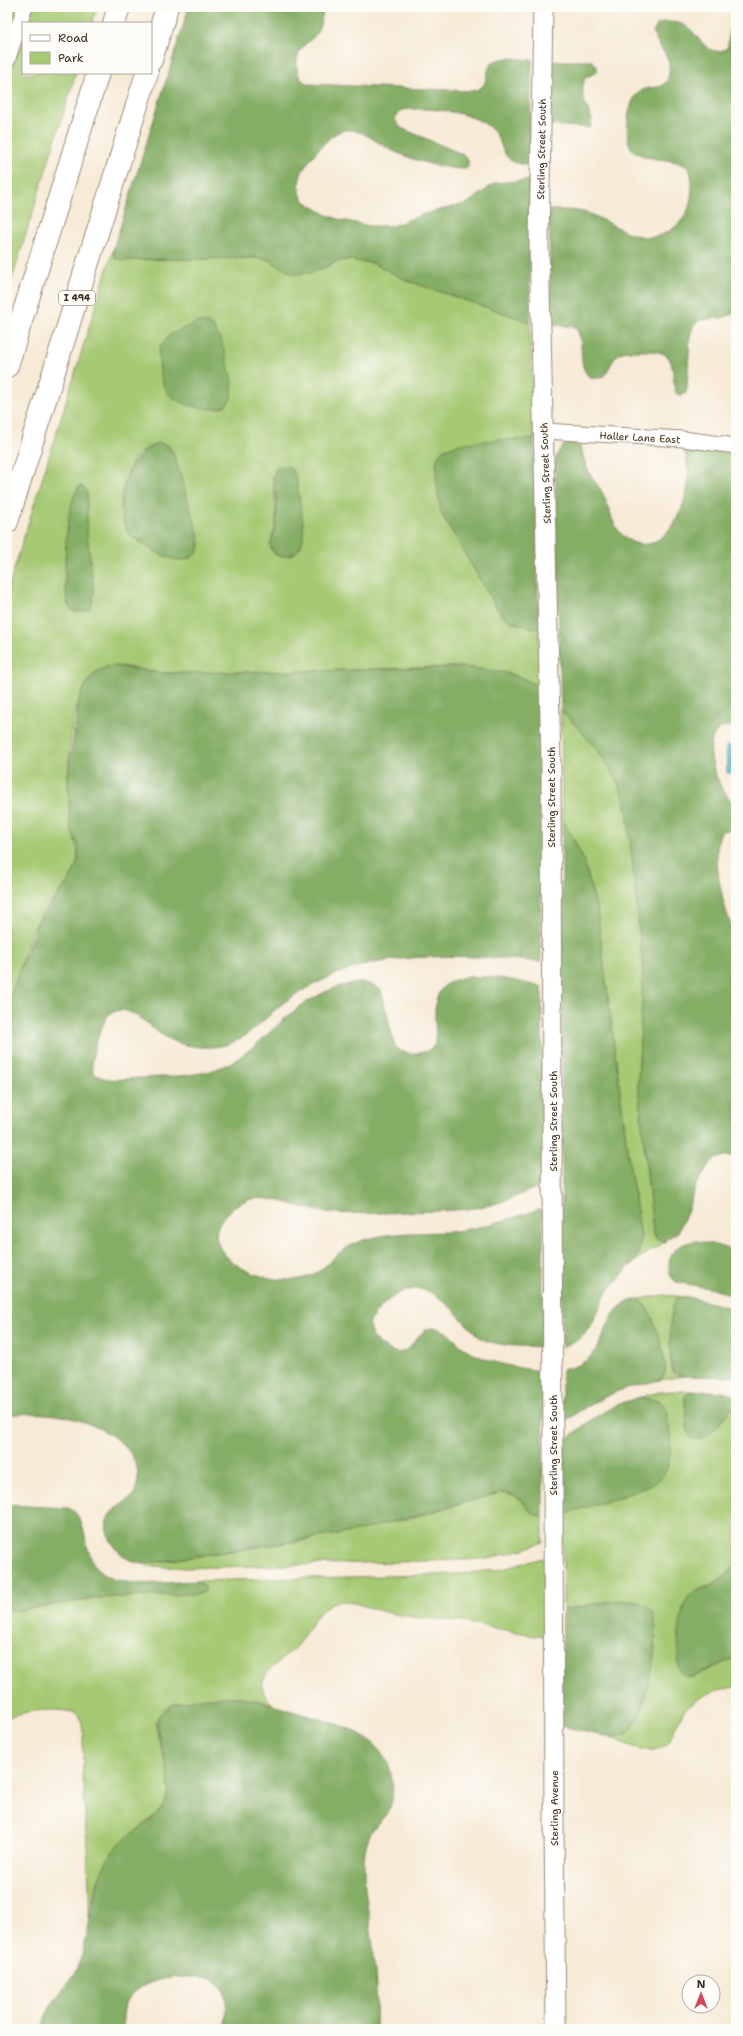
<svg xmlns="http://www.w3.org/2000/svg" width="743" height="2036" viewBox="0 0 743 2036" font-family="'Shantell Sans',sans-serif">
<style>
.green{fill:#a6c973;stroke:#707a48;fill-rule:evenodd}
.forest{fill:#84ad65;stroke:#606c42}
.water{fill:#47b1c6;stroke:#416e72}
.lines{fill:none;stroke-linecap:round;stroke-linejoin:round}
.minor-casing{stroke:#998a7a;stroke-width:17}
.tertiary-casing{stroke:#998a7a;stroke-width:21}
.motorway-casing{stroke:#998a7a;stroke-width:24}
.minor{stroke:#fff;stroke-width:15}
.tertiary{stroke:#fff;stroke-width:19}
.motorway{stroke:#fff;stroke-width:22}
.labels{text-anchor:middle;stroke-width:3;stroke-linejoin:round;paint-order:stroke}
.shield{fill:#fdfcf7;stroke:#75695f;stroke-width:1}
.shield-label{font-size:9px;font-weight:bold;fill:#3b2a1e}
.street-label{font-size:10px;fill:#3b2a1e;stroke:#fdfcf7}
</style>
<rect width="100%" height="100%" fill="#fdfcf7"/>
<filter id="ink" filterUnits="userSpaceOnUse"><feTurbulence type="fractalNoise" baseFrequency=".025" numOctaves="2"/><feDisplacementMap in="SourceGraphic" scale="8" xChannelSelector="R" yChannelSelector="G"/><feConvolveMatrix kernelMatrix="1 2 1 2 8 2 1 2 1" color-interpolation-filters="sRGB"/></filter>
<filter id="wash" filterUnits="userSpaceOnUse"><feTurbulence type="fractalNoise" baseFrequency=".012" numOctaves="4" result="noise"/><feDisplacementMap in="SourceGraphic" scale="16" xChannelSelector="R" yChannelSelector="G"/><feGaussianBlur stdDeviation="0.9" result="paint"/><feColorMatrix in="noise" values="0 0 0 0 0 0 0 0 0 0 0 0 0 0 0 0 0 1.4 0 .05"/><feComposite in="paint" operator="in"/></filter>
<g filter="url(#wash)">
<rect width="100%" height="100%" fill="#f7ead6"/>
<path class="green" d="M7,7h90l-5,16h-69v50h53l-69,222z
M113,250l2,8 7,2 136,-2 11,2 13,8 42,1 13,-8 10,-1 26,3 35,18 122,41 4,117 -90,10 -7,9 2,43 60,111 14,11 26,6 1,59c-22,-16 -53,-19 -80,-21 -49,0 -97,3 -145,4 -49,1 -97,1 -146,2 -22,0 -55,-15 -74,0 -29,24 -29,116 -25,151 2,13 11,24 7,38 -5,23 -29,39 -40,60 -14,26 -18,56 -30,82v-412zM167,445l6,7 26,85 1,11 -78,-48c3,-15 7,-44 23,-50 7,-3 15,-3 22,-5zM273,476l23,2 7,50 -11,27 -14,1 -7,-7c-1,-10 4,-18 5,-28 1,-16 -3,-30 -3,-45zM80,486h2l5,7v42l7,57 -26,13 -3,-30 13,-88z
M561,710c19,20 43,42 55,67 14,28 16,61 18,92 4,38 10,77 10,115 0,34 -6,68 -6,102l15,146 2,6 7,4 4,-1 -24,15 -11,10 8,-14 1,-21 -12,-76 -31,-245 -13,-49 -11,-23 -11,-18z
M663,1295l25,2h-10c-2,13 -11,66 -5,75 3,3 7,4 11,4l-29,5 8,-3 3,-10 -1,-4 -10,-39 -10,-20 -7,-6 -3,1z
M672,1391h23l-5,1 -5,4v11l49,1 2,-5v163l-17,15 -28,13 -8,14 -2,13 -3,46 10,10h5l43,-20v30c-18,1 -38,9 -50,22 -16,19 -11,47 -46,40 -11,-3 -23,-9 -35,-14l11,2 22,-16 5,-14 12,-61 -8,-40c-26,-12 -57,-1 -84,4v-96c20,-6 92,-24 101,-40 11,-18 5,-48 2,-67l-9,-7 -24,-1 26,-7z
M503,1492c24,3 22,23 40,25v25c-26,10 -50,17 -78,18l-278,8 -38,-2 -13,-4h22l148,-22 101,-21z
M543,1558l3,78c-29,-2 -56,-10 -84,-14 -27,-4 -55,-4 -81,-11 -14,-3 -37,-15 -51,-7 -15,9 -22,27 -32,40 -8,9 -18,16 -27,25 -12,11 -11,26 2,35l-31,-7h-13l-55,7c-6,3 -13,7 -16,13 -8,19 19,54 8,84 -5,12 -15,17 -25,26 -9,8 -30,27 -36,37 -9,16 -13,36 -16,55 1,-47 -4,-94 -6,-141 -1,-13 2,-52 -3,-60 -8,-14 -61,-7 -73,0v-106l93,-14 103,-5 2,-6 -9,-6 264,-7 43,-5z"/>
<path class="forest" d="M189,7h135c-2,8 -3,19 -8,27 -4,6 -11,9 -15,15 -7,11 -6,30 7,35l162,7c24,-2 11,-22 25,-30 11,-5 26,-2 37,-1l-3,105c-34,-2 -20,-22 -41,-39 -15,-13 -54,-18 -74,-17 -9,0 -17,0 -19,11l6,8 63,27 4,4v7l-2,3c-25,0 -54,-9 -77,-20 -13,-7 -28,-21 -44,-19 -13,1 -33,26 -40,37 -7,9 -8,24 -1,34l23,14 14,5 29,6h22l32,-12 44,-11 27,-20 34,-3 1,142 -122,-41 -35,-18 -26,-3 -10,1 -25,12 -18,1 -7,-3 -18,-11 -11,-2 -136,2 -7,-2 -2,-8z
M665,22c6,0 13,0 19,3 15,7 21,34 42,24l2,-3 1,-16 7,-3v286l-14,5 -22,2 -7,6 -3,10 -3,53 -1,4 -4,2 -5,-1 -2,-4c-4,-31 0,-40 -35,-39 -7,0 -16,-1 -21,3 -12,9 -8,27 -28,24 -16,-11 -4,-36 -16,-51l-24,-3 -2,-114c14,0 30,-1 43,5 25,10 51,34 79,15 7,-5 13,-11 17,-20 4,-13 6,-30 1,-42 -16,-12 -39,-5 -55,-17 -12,-8 -6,-48 3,-57 12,-12 29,1 32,-21 3,-18 -13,-26 -16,-41l4,-7z
M553,61h39l5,5v6l-12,6c-6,15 1,28 7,41l-2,9 -39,-3z
M198,322l11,1c11,10 15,27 19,41 3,12 8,29 0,39 -10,13 -51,2 -60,-10 -8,-10 -11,-35 -8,-47l11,-12z
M534,439l5,190c-16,-4 -29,-5 -40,-17l-57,-97c-3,-12 -10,-51 -3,-61 12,-16 75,-14 95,-15z
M579,441c3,12 6,24 12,35 3,6 9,11 12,18 7,15 9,35 24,45 31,21 56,-24 60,-49 3,-15 0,-29 -3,-43l52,6v272c-7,1 -15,1 -20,7 -15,17 4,62 20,73v24l-14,2c-13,16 2,87 14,103v222h-12l-11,4 -17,25 -9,27 -9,20 -16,10 -5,-2 -4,-8 -15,-146 5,-116 -16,-161c-10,-42 -37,-68 -66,-99l-6,-245c1,-15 10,-24 24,-24z
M159,443l8,2 6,7 26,85 1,7 -2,8c-15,17 -37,3 -52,-6 -6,-4 -13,-7 -17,-13 -19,-25 -2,-82 30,-90z
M281,466l9,1c8,7 7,22 9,32 3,16 12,51 -9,56 -5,2 -10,2 -15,0l-5,-9 6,-22 1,-21 -4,-27 3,-7z
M80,486l5,2 2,5v42l7,57 -1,9 -3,8 -4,2 -11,1c-3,-2 -5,-3 -6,-6 -8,-19 -4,-108 11,-120z
M116,666l42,7 157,-2 145,-4c27,2 58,5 80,21l1,274c-67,-7 -158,-13 -220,19 -16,8 -33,17 -46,29 -20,18 -35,36 -63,37 -15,1 -34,-2 -47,-10 -17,-10 -40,-41 -59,-19 -6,14 -19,43 -12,56 14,9 35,4 50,4 28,-2 59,-1 84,-14 29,-15 48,-41 74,-59 20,-13 58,-33 79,-15l14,57c9,9 32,9 40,-3 2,-16 -3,-33 3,-49 13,-32 79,-14 104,-8l1,198c-18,7 -37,17 -57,21 -25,5 -50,5 -75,6 -29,1 -57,3 -86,0 -33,-4 -70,-29 -98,1 -9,9 -14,21 -8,33 14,28 68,43 95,28 8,-4 15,-12 22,-18 9,-8 20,-14 31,-17 25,-7 54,-6 79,-7 34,-3 65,-13 97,-24v139c-20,-1 -42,0 -61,-8 -26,-20 -49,-69 -89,-42 -10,6 -20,17 -24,28 1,9 5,14 12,20 32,24 30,-17 53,-17 13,0 20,13 30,20 22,15 52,20 79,23v146c-19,-2 -15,-22 -40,-25l-145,39 -200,31c-7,0 -16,2 -24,0 -14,-5 -33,-28 -26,-44 5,-14 26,-14 29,-33 8,-40 -43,-63 -75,-69 -18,-3 -37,-3 -55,-1v-411l31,-83 33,-43 7,-17v-16l-7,-15 -1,-10 -2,-46 11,-74 5,-12 11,-15 11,-6z
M562,820l11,18 11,23 13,49 31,245 13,82 -2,15 -4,8 -28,32 -17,36 -15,14 -13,5z
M698,1241l38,9v46l-27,-8 -33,-6c-6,-5 -7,-9 -7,-17 1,-17 14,-23 29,-24z
M678,1297h10l48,12v68l-52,-1 -10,-4c-6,-10 -6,-70 4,-75z
M638,1299c14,4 31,63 26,76 -5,8 -22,8 -31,11 -26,8 -50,21 -71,38v-54c10,-2 21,-6 28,-13 20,-20 14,-52 48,-58z
M708,1391l14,1 12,3 2,9 -24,28 -11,7h-9l-5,-9 -2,-34 5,-4z
M643,1398l14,2 9,7c3,19 9,49 -2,67 -9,16 -81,34 -101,40l-1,-71c23,-19 50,-42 81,-45z
M7,1505l61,3c23,8 12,52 36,67 20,13 68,7 92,6l6,3 4,7 -9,3 -97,4 -93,14z
M736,1566v91l-43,20 -10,-2c-10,-10 -4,-73 9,-82 5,-3 11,-4 17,-6 10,-5 19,-13 27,-21z
M621,1600c10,1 25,1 31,11 12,17 -7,115 -27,124 -15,6 -47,-6 -63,-9l1,-116z
M242,1697c20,4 37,10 56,16 37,10 90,20 94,67 1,8 1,16 -1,24 -2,9 -7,13 -13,19 -11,12 -14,27 -14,43 0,27 6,54 9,81 3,27 4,55 3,82h-152c3,-16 7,-45 -15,-51 -7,-2 -16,-1 -24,-1 -31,0 -69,12 -61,52h-81c1,-25 26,-41 35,-63 15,-38 11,-80 35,-115 14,-20 43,-27 53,-50 12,-28 -19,-72 -5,-88 14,-16 60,-16 81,-16z"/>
<path class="water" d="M736,745v28h-9l-1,-27z"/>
</g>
<g filter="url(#ink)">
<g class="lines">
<defs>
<path id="minor" d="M7,61l18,-54
M544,431l139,8 53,7"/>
<path id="tertiary" d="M543,7l-4,237 12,521 3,1060 2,204"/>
<path id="motorway" d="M114,23l5,-16
M151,60l16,-53
M7,366l91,-293
M7,522l140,-449"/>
</defs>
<use href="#minor" class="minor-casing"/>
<use href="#tertiary" class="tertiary-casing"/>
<use href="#motorway" class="motorway-casing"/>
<use href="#minor" class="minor"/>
<use href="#tertiary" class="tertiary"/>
<use href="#motorway" class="motorway"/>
</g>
</g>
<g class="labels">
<rect class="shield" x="59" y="291" width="36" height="14" rx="3"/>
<g class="shield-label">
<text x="77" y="301">I 494</text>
</g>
<g class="street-label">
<text transform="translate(541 149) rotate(-89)" y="4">Sterling Street South</text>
<text transform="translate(640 437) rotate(3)" y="4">Haller Lane East</text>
<text transform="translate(545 473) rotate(-92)" y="4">Sterling Street South</text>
<text transform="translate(551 797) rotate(-90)" y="4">Sterling Street South</text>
<text transform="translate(553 1121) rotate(-90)" y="4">Sterling Street South</text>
<text transform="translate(553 1445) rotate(-90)" y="4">Sterling Street South</text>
<text transform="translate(554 1808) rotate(-90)" y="4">Sterling Avenue</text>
</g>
</g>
<rect width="743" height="2036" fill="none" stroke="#fdfcf7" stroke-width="24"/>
<rect x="22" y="22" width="130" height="52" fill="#fdfcf7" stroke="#afa8a0"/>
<rect x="30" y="35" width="20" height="6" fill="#ffffff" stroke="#afa8a0"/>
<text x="58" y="42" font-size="12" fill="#3b2a1e">Road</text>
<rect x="30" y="52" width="20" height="12" fill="#a6c973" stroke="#afa8a0"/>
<text x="58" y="62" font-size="12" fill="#3b2a1e">Park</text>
<g transform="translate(701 1994)"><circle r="19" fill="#fdfcf7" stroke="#afa8a0"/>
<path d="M0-3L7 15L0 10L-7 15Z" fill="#d1495b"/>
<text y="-6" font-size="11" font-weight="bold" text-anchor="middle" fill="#3b2a1e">N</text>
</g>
</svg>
